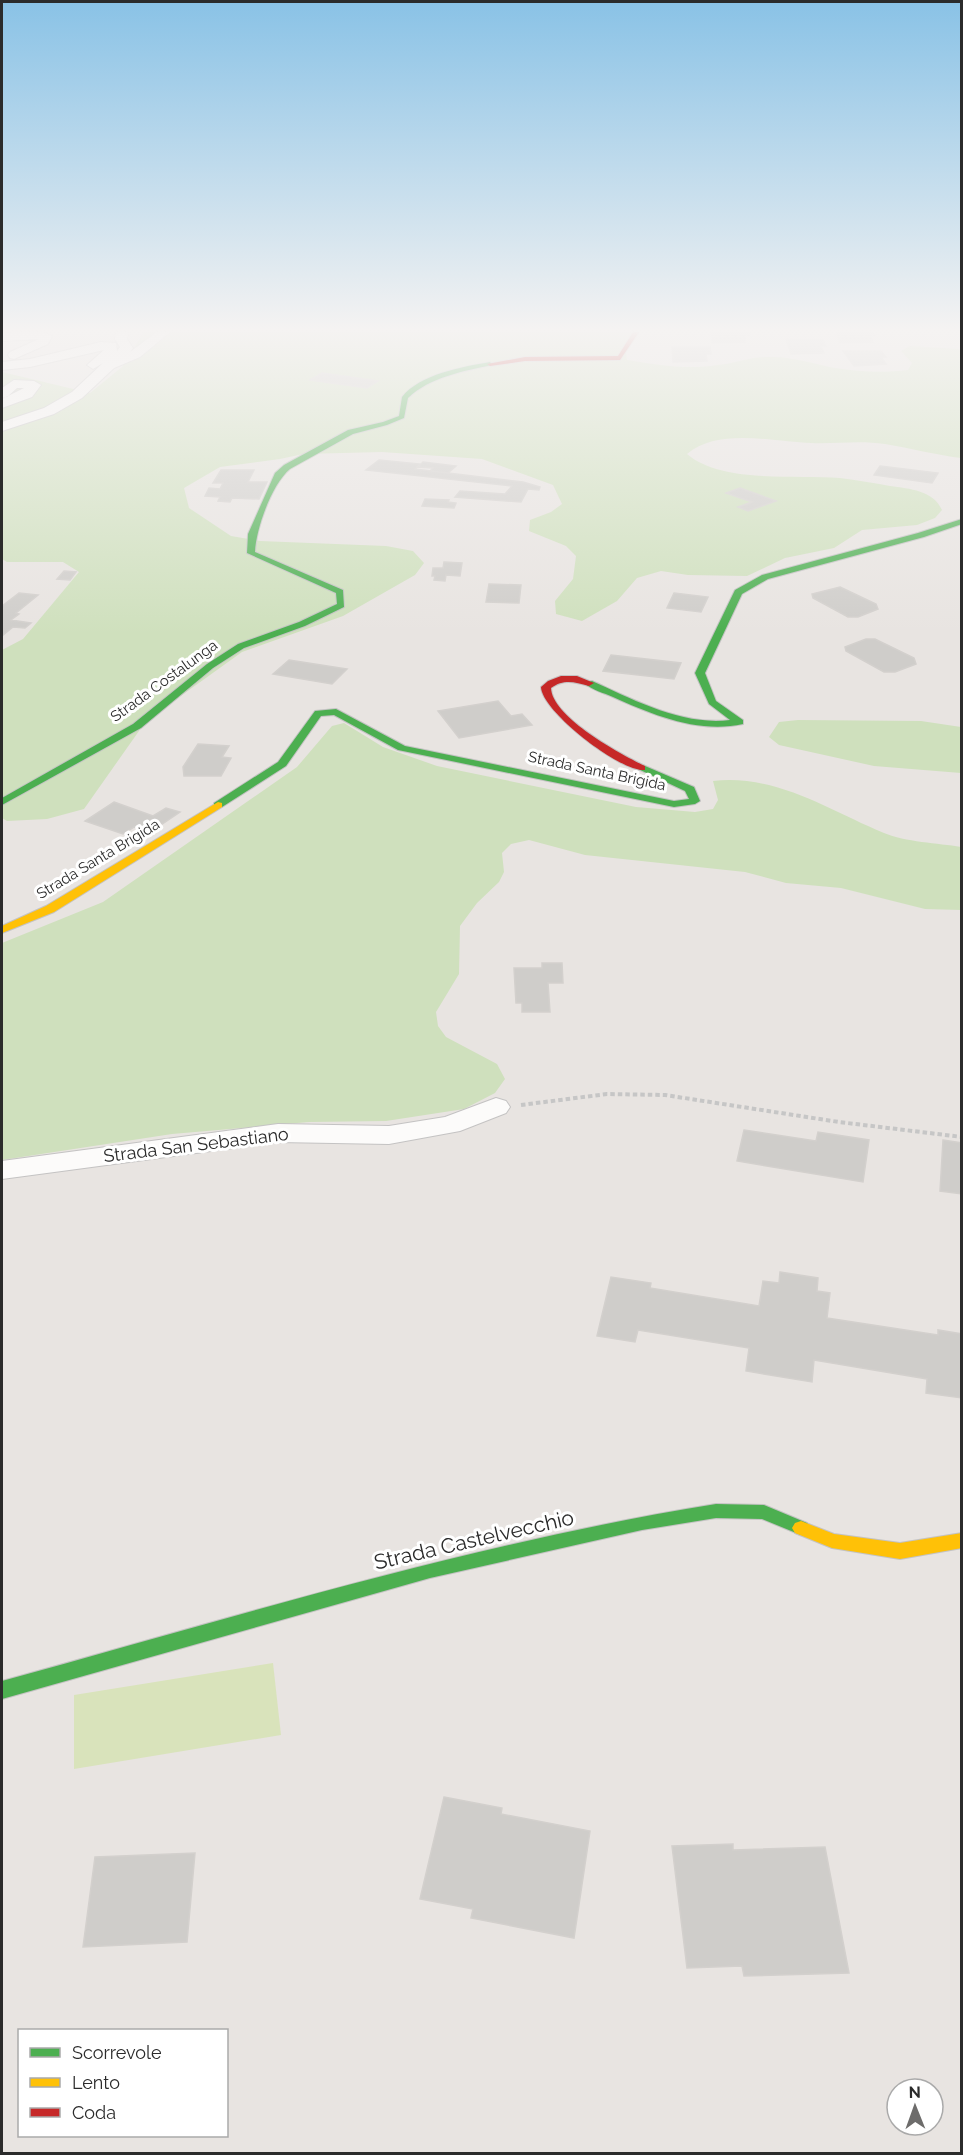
<svg xmlns="http://www.w3.org/2000/svg" width="963" height="2155" viewBox="0 0 963 2155" font-family="Raleway,sans-serif">
<style>
.green{fill:#cfe0bd}
.pitch{fill:#d9e3bb}
.building{fill:#cfcdca;stroke:#d3d0cd;stroke-width:1.5}
.lines{fill:none;stroke-linecap:round;stroke-linejoin:round}
.street-casing{stroke:#c4c3c3;stroke-width:2}
.fast-casing{stroke:#c4c3c3;stroke-width:2}
.slow-casing{stroke:#c4c3c3;stroke-width:2}
.jam-casing{stroke:#c4c3c3;stroke-width:2}
.path{stroke:#c6c6c6;stroke-width:4;stroke-dasharray:4.5 3;stroke-linecap:butt}
.street{fill:#fcfbfa;fill-rule:evenodd}
.fast{fill:#4caf50;fill-rule:evenodd}
.slow{fill:#ffc107;fill-rule:evenodd}
.jam{fill:#c62828;fill-rule:evenodd}
.labels{text-anchor:middle;stroke-width:6;stroke-linejoin:round;paint-order:stroke}
.far-street-label{font-size:15px;fill:#2b2b2b;stroke:#fff}
.street-label{font-size:18px;fill:#2b2b2b;stroke:#fff}
.near-street-label{font-size:21px;fill:#2b2b2b;stroke:#fff}
</style>
<rect width="100%" height="100%" fill="#e8e4e1"/>
<path class="green" d="M144,332h492c-12,6 -11,16 -9,28 30,5 60,10 91,5 19,-2 34,-9 54,-8 21,0 42,7 63,11 24,4 49,5 73,2l4,-7 -11,-12 9,-5 49,3 2,1v108c-26,-3 -50,-10 -76,-14 -25,-4 -49,0 -74,-1 -37,-1 -93,-16 -124,11 35,30 108,20 153,24 17,2 34,5 50,8 20,3 43,4 52,24l-7,8 -18,7 -55,5 -28,18 -49,10 -38,18 -59,-1 -27,-4 -24,7 -20,23 -35,20 -26,-7 -1,-13 18,-22 3,-23 -10,-10 -37,-15 1,-11 21,-8 11,-8 -9,-19 -71,-26 -100,-7 -79,2 -23,5 -60,8 -36,21 5,20 42,28 29,5 126,5 27,5 11,12 -9,12 -72,41 -101,36 -96,69 -62,88 -37,10 -40,2 -5,-3v-168l21,-11 56,-67 -16,-10h-56l-5,-3v-187l88,21 32,-26z
M798,720l123,1 40,6v46l-87,-7 -95,-21 -10,-8 10,-15z
M344,723l39,24 54,19 199,41 59,5 18,-3 5,-9 -5,-19c64,-7 115,29 171,52 21,9 54,10 77,14v63l-36,-1 -84,-21 -55,-5 -41,-11 -160,-17 -56,-15 -18,4 -9,9 2,19 -5,10 -22,21 -17,23 -1,48 -23,38 2,14 8,11 51,27 8,15 -10,14 -31,16 -78,12 -77,1 -137,12 -170,26v-217l101,-41 194,-135 35,-41z"/>
<path class="pitch" d="M273,1663l8,72 -207,34v-74z"/>
<path class="building" d="M712,332h37l1,4h-5v6l-33,1z
M836,332h37l1,4h-4l3,6 -33,1z
M786,339l37,1 3,6h-5l3,7 -33,1z
M672,347h38l1,7h-5l1,7 -34,1z
M843,351h38l5,6h-5l5,7 -32,2z
M322,373l56,8 -11,7 -57,-8z
M379,460l41,4 -5,5 108,13 17,5 -1,3 -11,-1 -7,13 -66,-5 5,-6 45,3 7,-8 -146,-16z
M423,462l33,4 -8,7 -18,-2 3,-3 -15,-1z
M880,466l58,7 -6,10 -58,-8z
M221,470h33l-6,12h19l-8,17 -27,-1 -2,4 -12,-1 2,-4 -15,-1 4,-8 11,1 3,-6h-10z
M740,488l36,13 -28,10 -10,-4 14,-5 -26,-9z
M425,499l24,1 -1,2 8,1 -2,5 -32,-2z
M444,562l18,1 -2,13 -14,-1 -1,6 -11,-1 1,-4h-3l1,-8h10z
M64,571l12,1 -6,8 -13,-1z
M489,584l32,1 -2,18 -33,-1z
M840,587l36,17 2,5 -20,8h-10l-35,-19 -1,-4z
M19,593l19,2 -22,18 3,1 -8,6 20,3 -6,5 -12,-1 -11,9v-30z
M674,593l34,4 -7,15 -34,-4z
M866,639h9l39,19 2,6 -21,8h-11l-38,-21 -1,-4z
M611,655l70,8 -7,16 -71,-8z
M289,660l58,9 -15,15 -59,-10z
M498,701l13,15 11,-2 10,11 -73,13 -21,-27z
M198,744l31,2 -7,11 9,1 -10,18h-37l-1,-9z
M114,802l39,14 13,-8 14,4 -31,21 -15,-6 -11,7 -38,-13z
M542,963h20l1,20h-15l2,29h-28v-9h-6l-2,-35h28z
M744,1130l72,11 2,-9 51,8 -6,42 -126,-21z
M943,1140l19,3v51l-22,-3z
M780,1272l38,6 -1,13 13,2 -3,25 111,17v-5l24,4v64l-36,-5 1,-14 -113,-19 -2,22 -66,-11 3,-23 -111,-18 -3,12 -38,-6 14,-59 40,6 -1,5 109,18 4,-25 16,2z
M444,1797l58,11 -1,6 89,17 -16,107 -103,-20 2,-9 -53,-10z
M733,1844v6l92,-3 24,126 -105,3 -2,-10 -55,2 -15,-122z
M195,1853l-8,89 -104,5 12,-90z"/>
<g class="lines">
<defs>
<path id="street" d="M16,332h27l9,4 -4,8 -34,15 -4,-1 -2,-3 2,-3 29,-13 -37,2v-8z
M116,332h12l-1,7 6,9 -3,4 27,-20h13l-30,25 -26,11 -32,30 -28,16 -52,17v-9l42,-14 28,-16 31,-29 -10,6 -6,-4 17,-15 -74,17 -28,3v-8l28,-3 71,-17 15,1 1,8 3,-4 -5,-8z
M14,380l20,1 7,4 -9,12 -30,11v-9l22,-11h-7l-10,9 -5,1v-10z
M496,1098l10,3 4,6 -4,6 -46,18 -71,13 -111,-2 -276,37v-18l276,-37 111,2 56,-9z"/>
<path id="fast" d="M490,362l2,3c-28,6 -62,12 -84,33l-4,20 -17,7 -34,9 -63,35c-18,15 -34,59 -35,83l88,38 1,17 -39,19 -61,22 -31,20 -72,60 -139,77v-7l131,-74 74,-60 31,-20 61,-22 38,-18 -1,-11 -89,-40 1,-19 27,-61 9,-8 64,-35 35,-8 16,-6 3,-19c18,-23 60,-30 88,-35z
M962,519v5l-38,13 -156,42 -26,15 -37,79 11,28 27,19v4c-44,10 -90,-9 -130,-27 -9,-4 -21,-7 -29,-14l8,-2c42,19 91,45 138,39l-21,-16 -14,-31 40,-83 27,-15 156,-42z
M336,709l69,37 269,55 15,-2 -4,-8 -49,-23 5,-3 4,1 49,21 6,14 -5,3 -21,3 -276,-57 -64,-35 -13,1 -35,50 -64,41h-8v-4l64,-41 37,-51z
M716,1504l48,1 43,18 3,5 -3,5 -6,2 -39,-16 -46,-1 -74,12 -212,48 -428,121v-18c236,-65 472,-138 714,-177z"/>
<path id="slow" d="M218,802l4,1v4l-168,105 -52,21v-7l44,-20z
M801,1521l33,13 66,9 62,-10v15l-62,11 -68,-11 -37,-15 -3,-5 3,-5z"/>
<path id="jam" d="M633,332h6l-19,28 -95,1 -35,5 -3,-2 38,-7 93,-1z
M561,676h16l17,7 -5,3c-15,-4 -25,-7 -38,2 1,29 69,66 94,78v4c-23,3 -103,-58 -104,-83l7,-6z"/>
</defs>
<use href="#street" class="street-casing"/>
<use href="#fast" class="fast-casing"/>
<use href="#slow" class="slow-casing"/>
<use href="#jam" class="jam-casing"/>
<path class="path" d="M521,1105l86,-11 58,1 174,27 123,15"/>
<use href="#street" class="street"/>
<use href="#fast" class="fast"/>
<use href="#slow" class="slow"/>
<use href="#jam" class="jam"/>
</g>
<linearGradient id="sky" x2="0" y2="1"><stop stop-color="#89c2e6"/><stop offset="0.52" stop-color="#f5f3f2"/><stop offset="1" stop-color="#f5f3f2" stop-opacity="0"/></linearGradient>
<rect width="963" height="634" fill="url(#sky)"/>
<g class="labels">
<g class="far-street-label">
<text transform="translate(164 681) rotate(-36)" y="5">Strada Costalunga</text>
<text transform="translate(597 771) rotate(12)" y="5">Strada Santa Brigida</text>
<text transform="translate(98 859) rotate(-31)" y="5">Strada Santa Brigida</text>
</g>
<g class="street-label">
<text transform="translate(196 1145) rotate(-7)" y="6">Strada San Sebastiano</text>
</g>
<g class="near-street-label">
<text transform="translate(474 1540) rotate(-13)" y="7">Strada Castelvecchio</text>
</g>
</g>
<rect width="963" height="2155" fill="none" stroke="#2b2b2b" stroke-width="6"/>
<rect x="18" y="2029" width="210" height="108" fill="#ffffff" stroke="#aaaaaa" stroke-width="1.5"/>
<rect x="30" y="2048" width="30" height="9" fill="#4caf50" stroke="#aaaaaa" stroke-width="1.5"/>
<text x="72" y="2059" font-size="18" fill="#2b2b2b">Scorrevole</text>
<rect x="30" y="2078" width="30" height="9" fill="#ffc107" stroke="#aaaaaa" stroke-width="1.5"/>
<text x="72" y="2089" font-size="18" fill="#2b2b2b">Lento</text>
<rect x="30" y="2108" width="30" height="9" fill="#c62828" stroke="#aaaaaa" stroke-width="1.5"/>
<text x="72" y="2119" font-size="18" fill="#2b2b2b">Coda</text>
<g transform="translate(915 2107) rotate(359)"><circle r="28" fill="#ffffff" stroke="#aaaaaa" stroke-width="1.5"/>
<path d="M0-4.5L10 22L0 15L-10 22Z" fill="#6d6c6b"/>
<text y="-9" font-size="16" font-weight="bold" text-anchor="middle" fill="#2b2b2b">N</text>
</g>
</svg>
